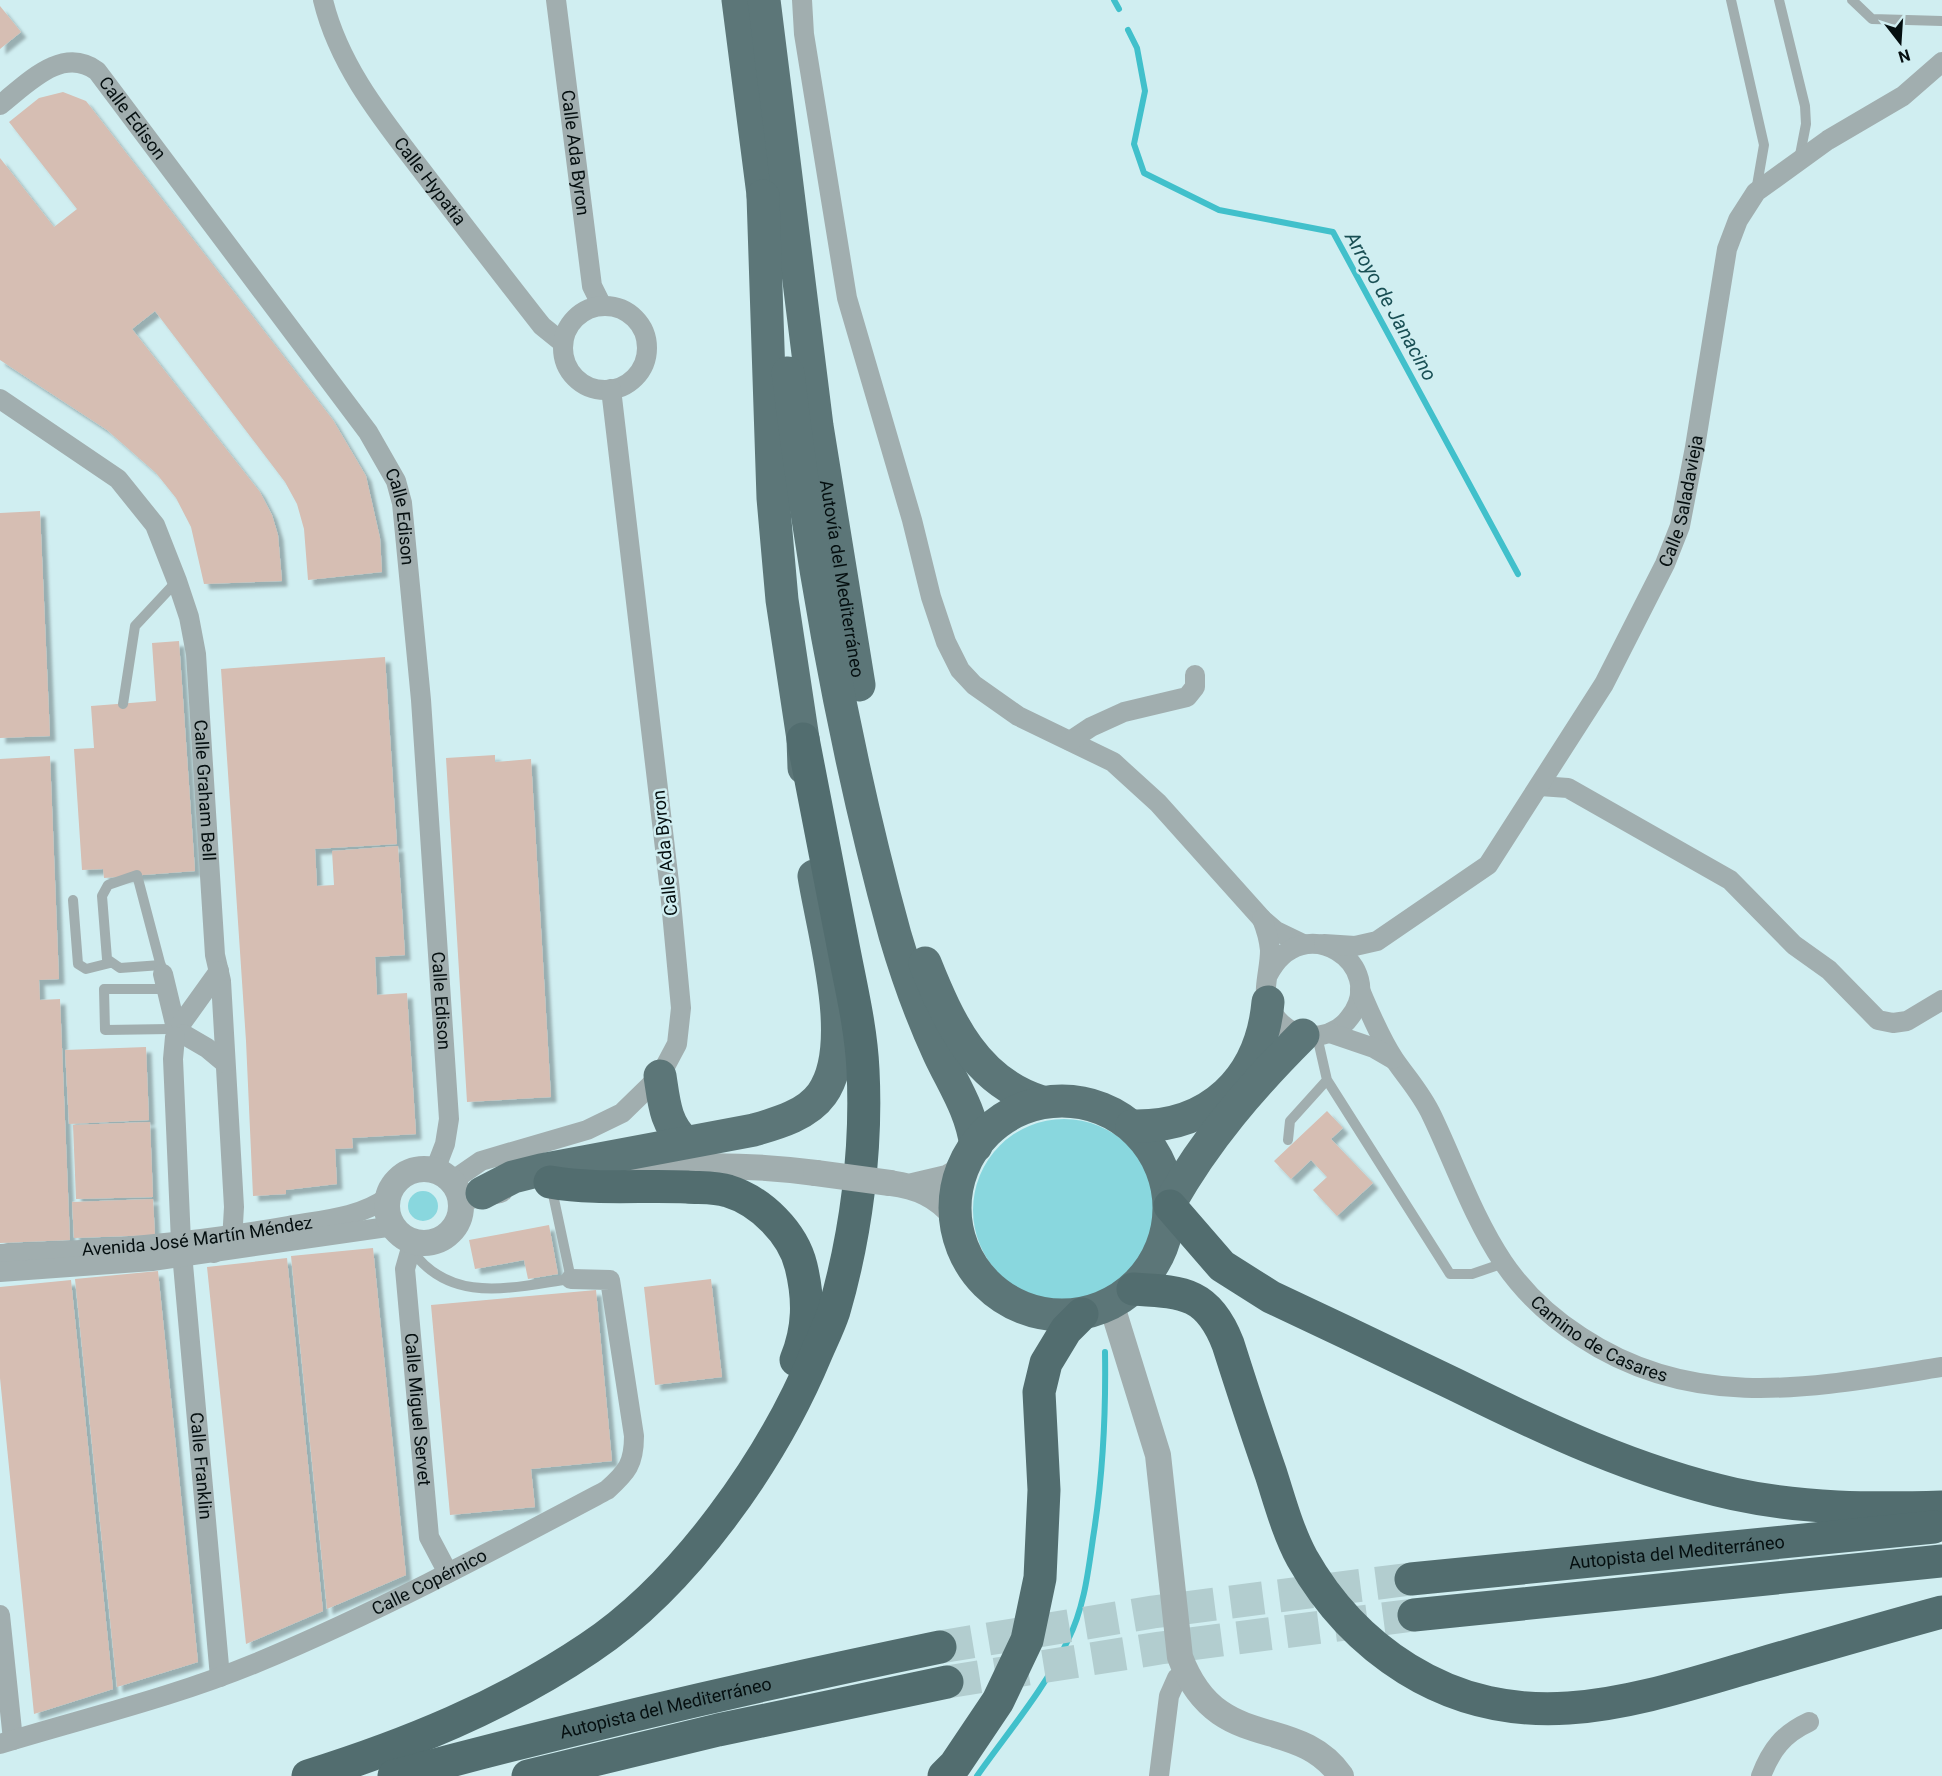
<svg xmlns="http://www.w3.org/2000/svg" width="1942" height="1776" viewBox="0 0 1942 1776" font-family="Roboto,sans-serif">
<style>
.green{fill:#89d7de}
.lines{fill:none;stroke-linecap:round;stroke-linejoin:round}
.stream{stroke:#41c0cb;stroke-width:6}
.building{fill:#d6beb3;filter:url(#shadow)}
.motorway-tunnel{stroke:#b2cdcf;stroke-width:33;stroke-dasharray:33 16;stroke-linecap:butt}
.service{stroke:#a1aeaf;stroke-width:10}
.minor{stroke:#a1aeaf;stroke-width:20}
.tertiary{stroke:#a1aeaf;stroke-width:26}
.trunk{stroke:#5c7678;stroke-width:33}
.motorway{stroke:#526d6f;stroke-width:33}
.tertiary-bridge{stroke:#a1aeaf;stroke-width:26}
.labels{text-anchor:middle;stroke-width:5;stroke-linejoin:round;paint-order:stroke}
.street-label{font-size:18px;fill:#050f10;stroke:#d0eef1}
.water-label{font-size:20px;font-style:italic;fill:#194f54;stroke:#d0eef1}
</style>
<defs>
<filter id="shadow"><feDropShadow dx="5.5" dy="5.5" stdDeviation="1.5" flood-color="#0004"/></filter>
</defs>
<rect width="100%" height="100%" fill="#d0eef1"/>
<path class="green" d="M973 1210a91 91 0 1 1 182 0a91 91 0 1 1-182 0Z
M408 1206a15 15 0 1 1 30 0a15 15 0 1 1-30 0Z"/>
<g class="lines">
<path class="stream" d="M1114,0l5,9
M1128,30l9,18 8,43 -11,53 10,29 75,37 114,22 185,342
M977,1776c31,-44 68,-87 91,-136 16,-32 20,-67 25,-102 10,-62 13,-123 12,-186"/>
</g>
<path class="building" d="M0,6l21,26 -21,17z
M63,92l23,9 247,319 33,56 14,62 2,34 -74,8 -4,-51 -7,-25 -12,-22 -130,-171 -23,18 128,163 12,23 6,20 4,46 -78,3 -13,-57 -15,-29 -20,-25 -49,-43 -107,-70v-202l54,69 23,-18 -68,-87 30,-24z
M40,511l10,225 -50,2v-225z
M179,641l16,230 -91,7 -1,-9 -21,1 -8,-121 20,-1 -3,-42 65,-5 -4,-58z
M385,657l12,187 -82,5 2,37 17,-1 -2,-34 66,-5 7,109 -30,2 2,38 30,-2 9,141 -64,4 1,10 -18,1 2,35 -51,6v4l-33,2 -7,-155 -25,-372z
M495,755v7l36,-3 20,338 -84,5 -21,-344z
M50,756l9,223 -20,1 1,20 20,-1 10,241 -70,3v-484z
M146,1047l3,73 -80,4 -4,-74z
M1327,1111l16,17 -12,11 42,44 -36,33 -24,-26 14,-13 -16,-17 -20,19 -17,-18z
M150,1122l3,75 -77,2 -3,-74z
M153,1199l2,36 -81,3 -2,-36z
M549,1225l9,49 -30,5 -4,-19 -49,9 -6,-29z
M373,1248l33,327 -79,34 -36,-353z
M287,1258l36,353 -77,33 -39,-377z
M158,1271l40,391 -81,25 -42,-408z
M711,1279l11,98 -67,8 -11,-98z
M71,1280l42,409 -79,25 -34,-336v-91z
M596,1290l16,171 -81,8 4,38 -85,8 -19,-210z"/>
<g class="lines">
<path class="motorway-tunnel" d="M940,1647l213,-35 258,-33
M947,1682l213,-34 254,-33"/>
<path class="service" d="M1731,0l33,145 -8,46
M1779,0l26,106 1,18 -7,36
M1852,0l20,19 70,2
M123,704l12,-78 42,-45
M73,900l5,64 8,5 24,-6
M161,965l-41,3 -13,-9 -5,-63 6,-11 29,-10 26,99
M167,989h-63l1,41 65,-1
M1327,1080l123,194h22l32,-11
M1288,1140l2,-19 37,-41 -10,-44
M410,1248c40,58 102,39 161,31l-20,-94"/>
<g class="minor">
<path id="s1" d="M323,0c17,71 66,127 109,184 37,48 73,95 110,142l21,17"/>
<path id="s2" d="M556,0l36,286 10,20"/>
<path d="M802,0l2,34 43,264 65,222 19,77 15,45 14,28 14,15 44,31 95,46 45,41 104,116 14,12 27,13"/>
<path id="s3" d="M0,105c27,-21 62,-60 97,-34l271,361 28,49 6,22 19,197 28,419 -4,25 -10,26"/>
<circle cx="605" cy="348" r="42"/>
<path id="s4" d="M0,399l118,80 37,46 22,56 12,36 7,37 19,301 6,26 13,226 -2,34 -18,12"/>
<path d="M1070,741l21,-14 33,-15 63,-15 8,-10v-12"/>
<path d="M1540,786l28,2 162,92 64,65 35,25 49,50 15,3 14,-2 35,-21"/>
<path d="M1262,919c4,10 7,20 8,31 0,13 -3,24 -4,37 -2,25 19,47 44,49 16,0 31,-6 40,-19 40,-51 -47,-111 -82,-42"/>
<path id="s5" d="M1324,944l31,2 22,-5 111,-76 116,-181 61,-120 15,-38 15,-79 32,-198 11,-29 18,-28 72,-52 75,-44 39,-34"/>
<path d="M163,974l12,50"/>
<path id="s6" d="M1360,990c10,23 20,48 34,69 13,19 28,35 38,57 23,48 41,101 71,146 21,31 47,55 78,75 115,76 234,50 361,30"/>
<path d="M181,1024l38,-53"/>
<path d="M1330,1033l44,15 19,11"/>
<path d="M183,1034l24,14 18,15"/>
<path id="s7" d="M175,1037l-2,22 8,183 39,435"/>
<path d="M452,1181l29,-20 106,-31 35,-17 38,-37 17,-32 4,-36 -11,-117 -59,-502"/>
<path id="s8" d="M413,1241l-8,28 24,268 19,36"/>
<path id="s9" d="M0,1254c99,-4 191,-11 288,-28 34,-6 71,-8 100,-29"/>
<path d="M0,1272l152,-11 242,-35"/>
<path d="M0,1615l13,125"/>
<path id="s10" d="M0,1744c85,-26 174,-47 256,-81 120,-50 236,-112 351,-173 20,-18 27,-26 27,-54l-24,-156 -39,-1"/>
<path d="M1159,1776l10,-80 8,-18 9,-6"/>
<path d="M1761,1776c10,-26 22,-42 48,-54"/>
</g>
<path class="tertiary" d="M387 1206a37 37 0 1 1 74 0a37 37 0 1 1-74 0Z
M598,1175c74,-11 144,-12 218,-2
M890,1183c28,4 46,11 65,33
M913,1186l34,-8 14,-8
M461,1198l39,-8
M1111,1303l47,152 22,202c37,99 116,55 161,119"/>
<g class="trunk">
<path d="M738,0l28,218"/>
<path id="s11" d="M764,0l53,426 42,259"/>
<path d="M763,196l10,302 9,102 21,139 1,29"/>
<path d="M788,373c23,190 56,377 107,562 12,41 26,80 44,119 15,32 32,56 37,92"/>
<path d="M925,963c24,60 51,119 117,139"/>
<path d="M660,1076c4,26 5,48 25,66"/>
<circle cx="1062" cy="1208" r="107"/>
<path d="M1132,1126c78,2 129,-47 136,-124"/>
<path d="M482,1193l31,-16 28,-7 213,-40c24,-7 53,-15 68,-36 35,-49 1,-161 -8,-218"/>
<path d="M1170,1203c36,-64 81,-116 133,-168"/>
</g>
<g class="motorway">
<path d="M550,1182c46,8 91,3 137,5 13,1 29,0 41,4 33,10 65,42 73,75 8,33 8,62 -5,94"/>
<path d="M1170,1206l52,60 49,31c62,29 123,58 185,88 89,44 180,87 278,109 69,15 138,15 208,13"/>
<path d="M1133,1289c50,3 75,3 95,55 14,44 28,87 43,130 9,28 17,58 31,84 26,46 60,83 105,111 116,72 229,31 349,-4 62,-18 124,-36 186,-53"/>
<path id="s12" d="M1411,1579l523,-52"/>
<path d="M1414,1615l528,-54"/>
<path d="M308,1776c99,-31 195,-70 281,-128 96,-64 183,-188 227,-294 6,-14 13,-28 18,-43 22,-76 33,-161 29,-241 -2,-44 -13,-87 -21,-130 -13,-67 -26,-134 -39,-201"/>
<path id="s13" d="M394,1776c181,-49 363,-91 546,-129"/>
<path d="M528,1776l190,-46 229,-48"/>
<path d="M944,1776l11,-11 43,-64 29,-61 13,-62 4,-88 -5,-98 7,-29 20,-33 16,-16"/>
</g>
<path class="tertiary-bridge" d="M816,1173l74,10"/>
</g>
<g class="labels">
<g class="street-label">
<text dy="6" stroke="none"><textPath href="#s3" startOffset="171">Calle Edison</textPath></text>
<text dy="6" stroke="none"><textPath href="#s2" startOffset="154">Calle Ada Byron</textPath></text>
<text dy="6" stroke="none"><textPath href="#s1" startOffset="212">Calle Hypatia</textPath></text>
<text dy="6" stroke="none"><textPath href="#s5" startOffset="603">Calle Saladavieja</textPath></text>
<text dy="6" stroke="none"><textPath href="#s3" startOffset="656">Calle Edison</textPath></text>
<text dy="6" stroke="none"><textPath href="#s11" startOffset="584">Autovía del Mediterráneo</textPath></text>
<text dy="6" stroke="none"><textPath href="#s4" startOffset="474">Calle Graham Bell</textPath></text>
<text transform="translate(665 853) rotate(-96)" y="6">Calle Ada Byron</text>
<text dy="6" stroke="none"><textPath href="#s3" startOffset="1142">Calle Edison</textPath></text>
<text dy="6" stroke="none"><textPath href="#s9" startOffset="198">Avenida José Martín Méndez</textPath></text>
<text dy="6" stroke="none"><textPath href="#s6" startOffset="434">Camino de Casares</textPath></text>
<text dy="6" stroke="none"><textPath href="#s8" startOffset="170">Calle Miguel Servet</textPath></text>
<text dy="6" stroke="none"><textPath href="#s7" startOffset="430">Calle Franklin</textPath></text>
<text dy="6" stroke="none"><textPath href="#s12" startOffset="267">Autopista del Mediterráneo</textPath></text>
<text dy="6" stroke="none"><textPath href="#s10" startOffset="460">Calle Copérnico</textPath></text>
<text dy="6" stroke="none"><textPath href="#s13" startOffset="280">Autopista del Mediterráneo</textPath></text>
</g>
<g class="water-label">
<text transform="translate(1391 306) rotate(61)" y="7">Arroyo de Janacino</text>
</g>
</g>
<g transform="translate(1900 42) rotate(163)" stroke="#d0eef1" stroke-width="4.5" paint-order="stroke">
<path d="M0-4.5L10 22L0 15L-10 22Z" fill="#050f10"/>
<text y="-9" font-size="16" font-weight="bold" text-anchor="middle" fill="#050f10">N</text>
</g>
</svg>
